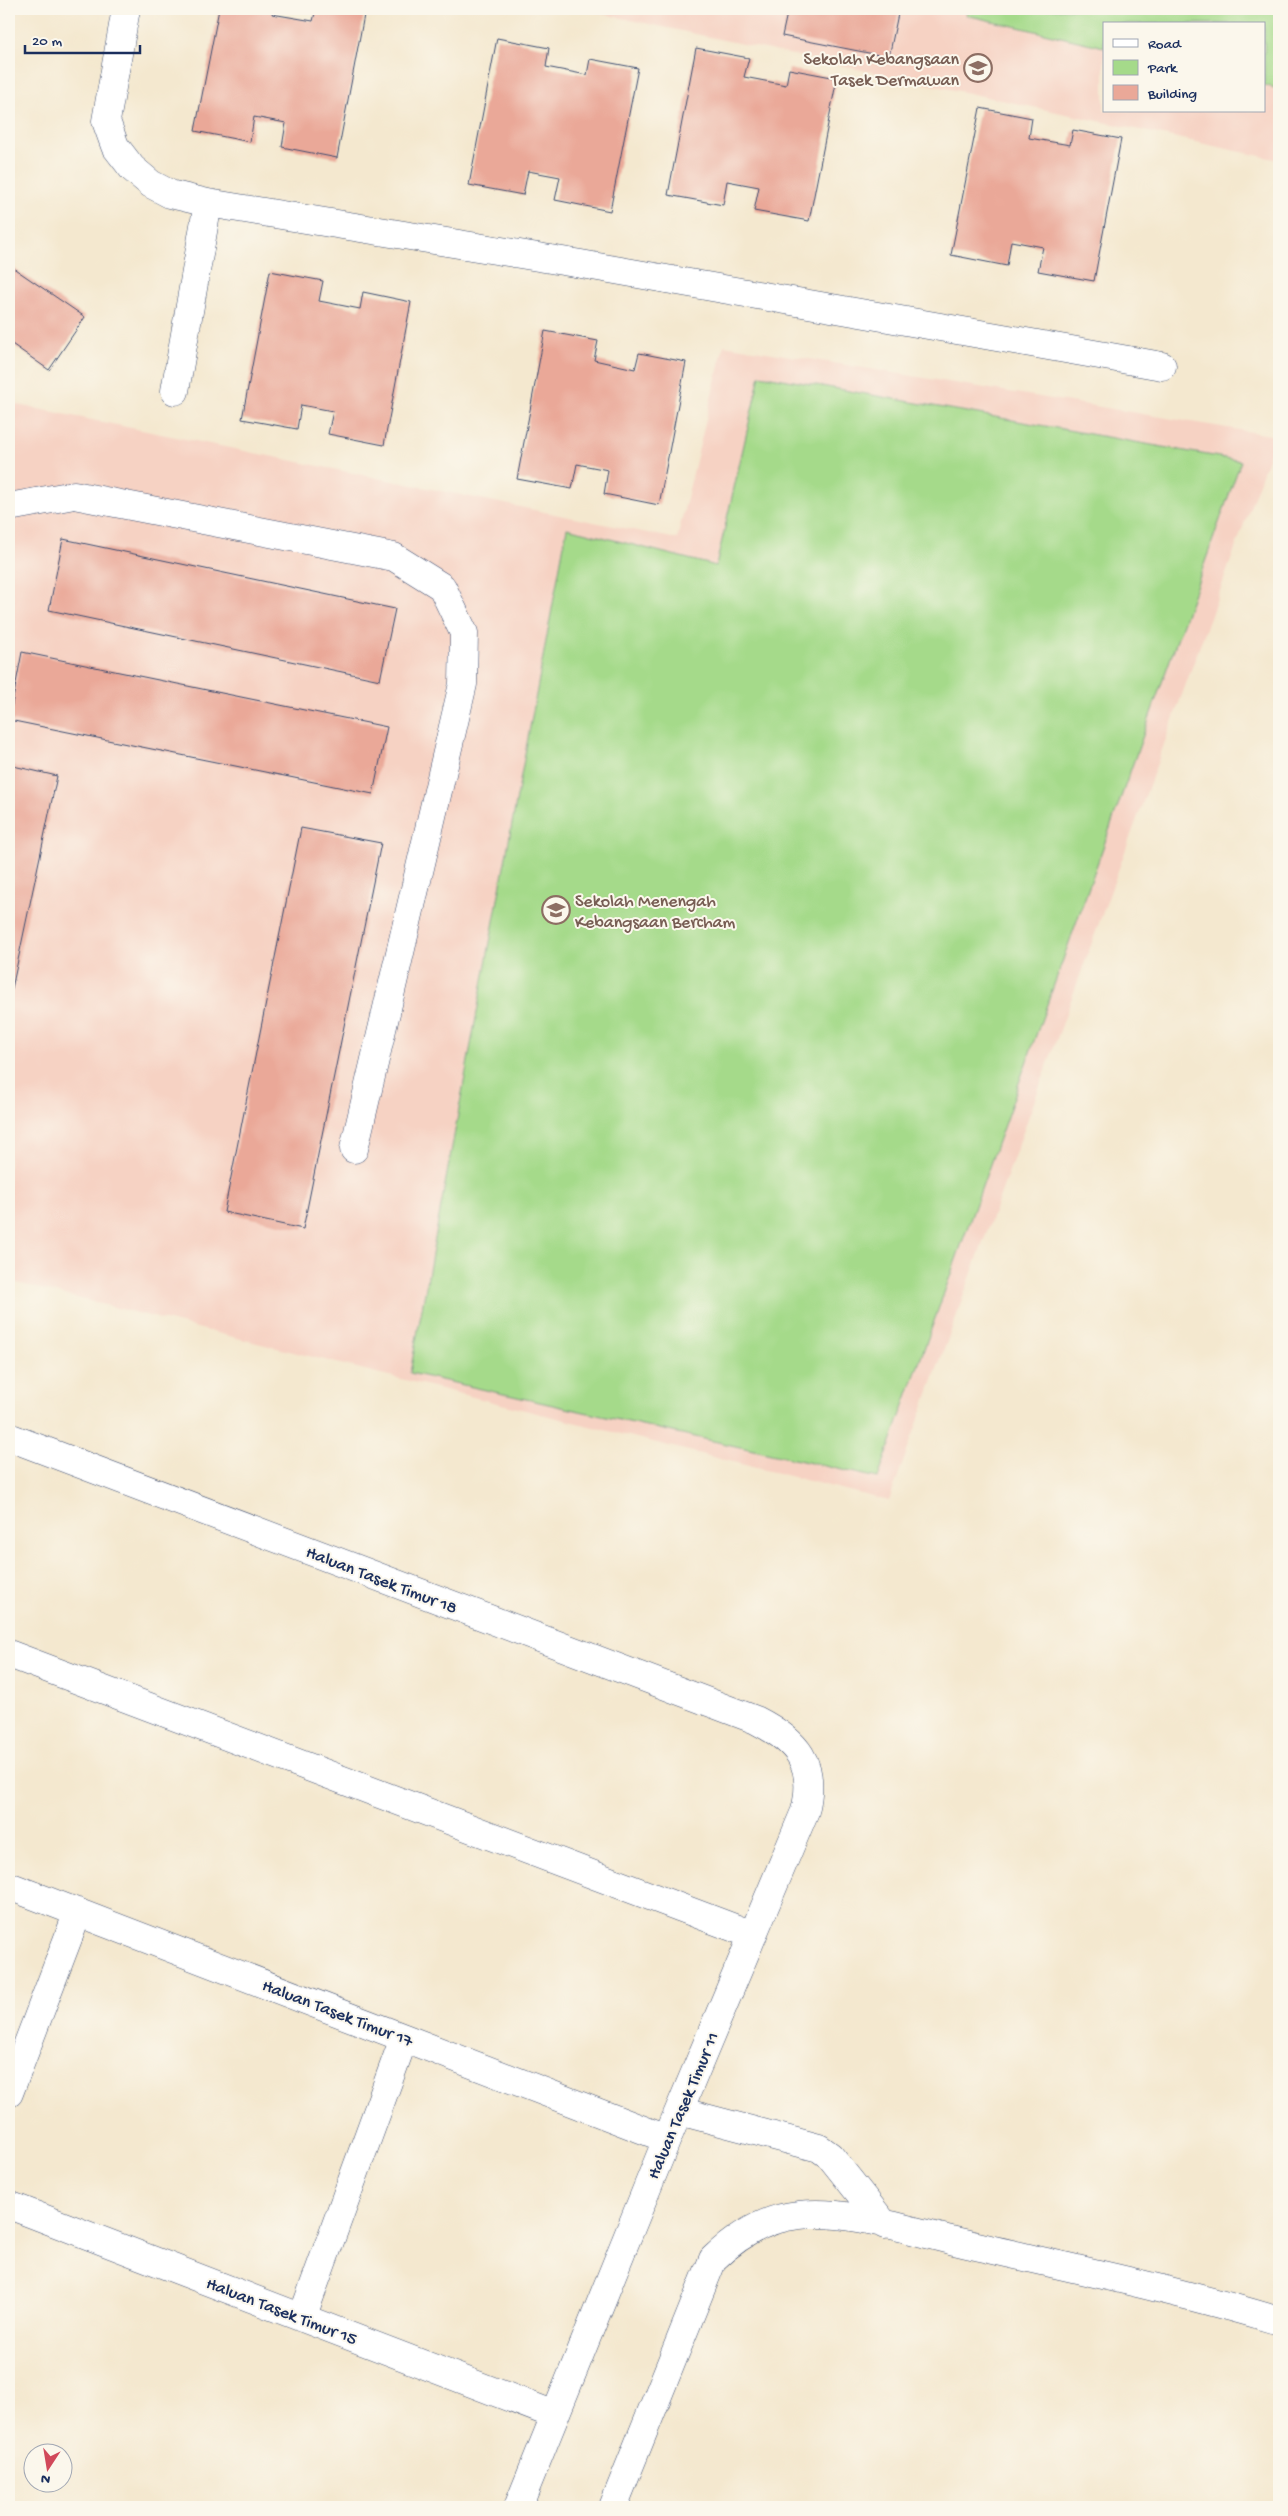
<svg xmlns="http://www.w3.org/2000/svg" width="1288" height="2516" viewBox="0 0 1288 2516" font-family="'Gochi Hand',sans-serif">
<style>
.built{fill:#f6d2c3;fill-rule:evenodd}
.green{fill:#a5da8a;stroke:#608474}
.building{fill:#eaa898}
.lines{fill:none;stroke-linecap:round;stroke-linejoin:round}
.minor-casing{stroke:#3c4b6f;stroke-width:29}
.minor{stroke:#fff;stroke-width:28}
.labels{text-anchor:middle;stroke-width:4;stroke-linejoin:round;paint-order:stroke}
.education-label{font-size:18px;fill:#785e54;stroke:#fbf7ec;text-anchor:end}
.street-label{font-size:18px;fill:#1b2f5e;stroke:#fbf7ec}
</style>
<rect width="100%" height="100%" fill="#fbf7ec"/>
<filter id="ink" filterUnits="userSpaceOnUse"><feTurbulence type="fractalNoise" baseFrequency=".02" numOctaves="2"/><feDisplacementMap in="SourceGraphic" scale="10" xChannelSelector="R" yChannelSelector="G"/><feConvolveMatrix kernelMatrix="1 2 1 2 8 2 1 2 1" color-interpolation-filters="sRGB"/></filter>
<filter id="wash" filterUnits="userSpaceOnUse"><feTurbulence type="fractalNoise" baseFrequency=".0096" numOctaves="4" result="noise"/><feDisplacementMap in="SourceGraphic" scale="20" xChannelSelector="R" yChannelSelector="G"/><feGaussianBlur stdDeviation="1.12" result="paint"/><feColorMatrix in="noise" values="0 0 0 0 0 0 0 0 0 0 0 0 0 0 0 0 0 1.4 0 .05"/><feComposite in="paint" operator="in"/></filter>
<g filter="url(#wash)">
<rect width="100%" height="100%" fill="#f4e8cf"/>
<path class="built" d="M580,9h699v151zM1104,24h160v87h-160z
M724,345l552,91 -387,1065 -880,-220v-878l668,136z"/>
<path class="green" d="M968,9h311v80l-15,-4v-61h-160v23l-138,-32z
M760,375l481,86 -363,1017 -468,-105 157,-845 149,38z"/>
<g id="blocks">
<path class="building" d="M219,9h54l-1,5 41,7 3,-12h17l31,6 -27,143 -55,-11 4,-24 -32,-6 -4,25 -55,-11z
M788,9h111l-10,48 -107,-21z
M497,38l52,10 -3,19 41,8 3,-16 48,9 -28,143 -55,-11 5,-23 -32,-6 -5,24 -54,-10z
M696,48l53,10 -5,19 42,8 3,-16 48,9 -28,143 -55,-10 5,-24 -32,-6 -4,24 -55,-10z
M980,108l52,10 -3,20 41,7 3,-15 48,9 -27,142 -56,-10 5,-24 -32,-6 -4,25 -56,-11z
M9,265l76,52 -36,53 -40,-28z
M270,271l53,10 -4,20 41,8 3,-17 48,10 -27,143 -56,-11 5,-23 -32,-6 -4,24 -55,-10z
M545,331l53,10 -4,19 41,9 4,-16 47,9 -27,143 -55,-11 4,-24 -31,-6 -5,25 -55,-10z
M63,539l332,70 -15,71 -331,-70z
M22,652l365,75 -14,67 -364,-74z
M9,765l48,11 -47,222h-1z
M301,828l80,15 -78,386 -79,-17z"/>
</g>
</g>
<g filter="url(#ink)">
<use href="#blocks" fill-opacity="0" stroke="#3c4b6f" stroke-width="1"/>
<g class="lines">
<defs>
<path id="minor" d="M126,9l-20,112 9,25 17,22 19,16 19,10 38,9 373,61 581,102
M175,391l33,-188
M9,507l65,-12 320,62 48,30 22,46 -1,51 -109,465
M9,1437l747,283c41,21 61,43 49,91l-138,328 -149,368
M9,1654l744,281
M9,1886l658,253
M9,2093l69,-181
M679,2111l140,37 11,8 55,69
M9,2205l546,210
M302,2318l102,-280
M613,2507l100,-248c24,-23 52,-41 86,-44 49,-6 111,16 160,27 107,25 215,47 320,79"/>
</defs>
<use href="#minor" class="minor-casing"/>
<use href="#minor" class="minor"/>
</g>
</g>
<defs>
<symbol id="school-ring" viewBox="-11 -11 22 22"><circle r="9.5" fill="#fbf7ec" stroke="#8d6e63" stroke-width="1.5"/><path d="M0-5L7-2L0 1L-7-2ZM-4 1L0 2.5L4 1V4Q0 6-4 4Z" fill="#8d6e63"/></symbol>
</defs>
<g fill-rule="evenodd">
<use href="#school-ring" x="962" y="52" width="32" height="32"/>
<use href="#school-ring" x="540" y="894" width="32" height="32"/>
</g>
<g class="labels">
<g class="education-label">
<text x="959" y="64">Sekolah Kebangsaan<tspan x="959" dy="21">Tasek Dermawan</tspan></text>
<text x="575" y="906" text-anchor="start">Sekolah Menengah<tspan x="575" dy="21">Kebangsaan Bercham</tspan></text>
</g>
<g class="street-label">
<text transform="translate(382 1579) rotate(21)" y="6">Haluan Tasek Timur 18</text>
<text transform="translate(338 2012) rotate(21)" y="6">Haluan Tasek Timur 17</text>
<text transform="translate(682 2105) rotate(-67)" y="6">Haluan Tasek Timur 11</text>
<text transform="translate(282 2310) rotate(21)" y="6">Haluan Tasek Timur 15</text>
</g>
</g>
<rect width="1288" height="2516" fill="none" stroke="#fbf7ec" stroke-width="30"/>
<rect x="1103" y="22" width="162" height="90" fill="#fbf7ec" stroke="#a1a7b3"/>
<rect x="1113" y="39" width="25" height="8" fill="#ffffff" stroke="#a1a7b3"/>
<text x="1148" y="48" font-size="15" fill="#1b2f5e">Road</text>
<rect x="1113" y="60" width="25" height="15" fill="#a5da8a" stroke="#a1a7b3"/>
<text x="1148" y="72" font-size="15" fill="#1b2f5e">Park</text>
<rect x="1113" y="85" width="25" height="15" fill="#eaa898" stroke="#a1a7b3"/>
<text x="1148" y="98" font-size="15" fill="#1b2f5e">Building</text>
<g transform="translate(48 2468) rotate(192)"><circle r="24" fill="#fbf7ec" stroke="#a1a7b3"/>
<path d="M0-4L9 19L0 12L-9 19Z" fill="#d1495b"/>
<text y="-8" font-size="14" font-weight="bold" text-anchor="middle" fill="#1b2f5e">N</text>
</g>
<path d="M25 45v8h115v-8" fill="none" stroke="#1b2f5e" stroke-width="2.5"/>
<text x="32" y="45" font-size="15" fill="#1b2f5e" stroke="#fbf7ec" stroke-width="4" paint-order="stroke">20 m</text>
</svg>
